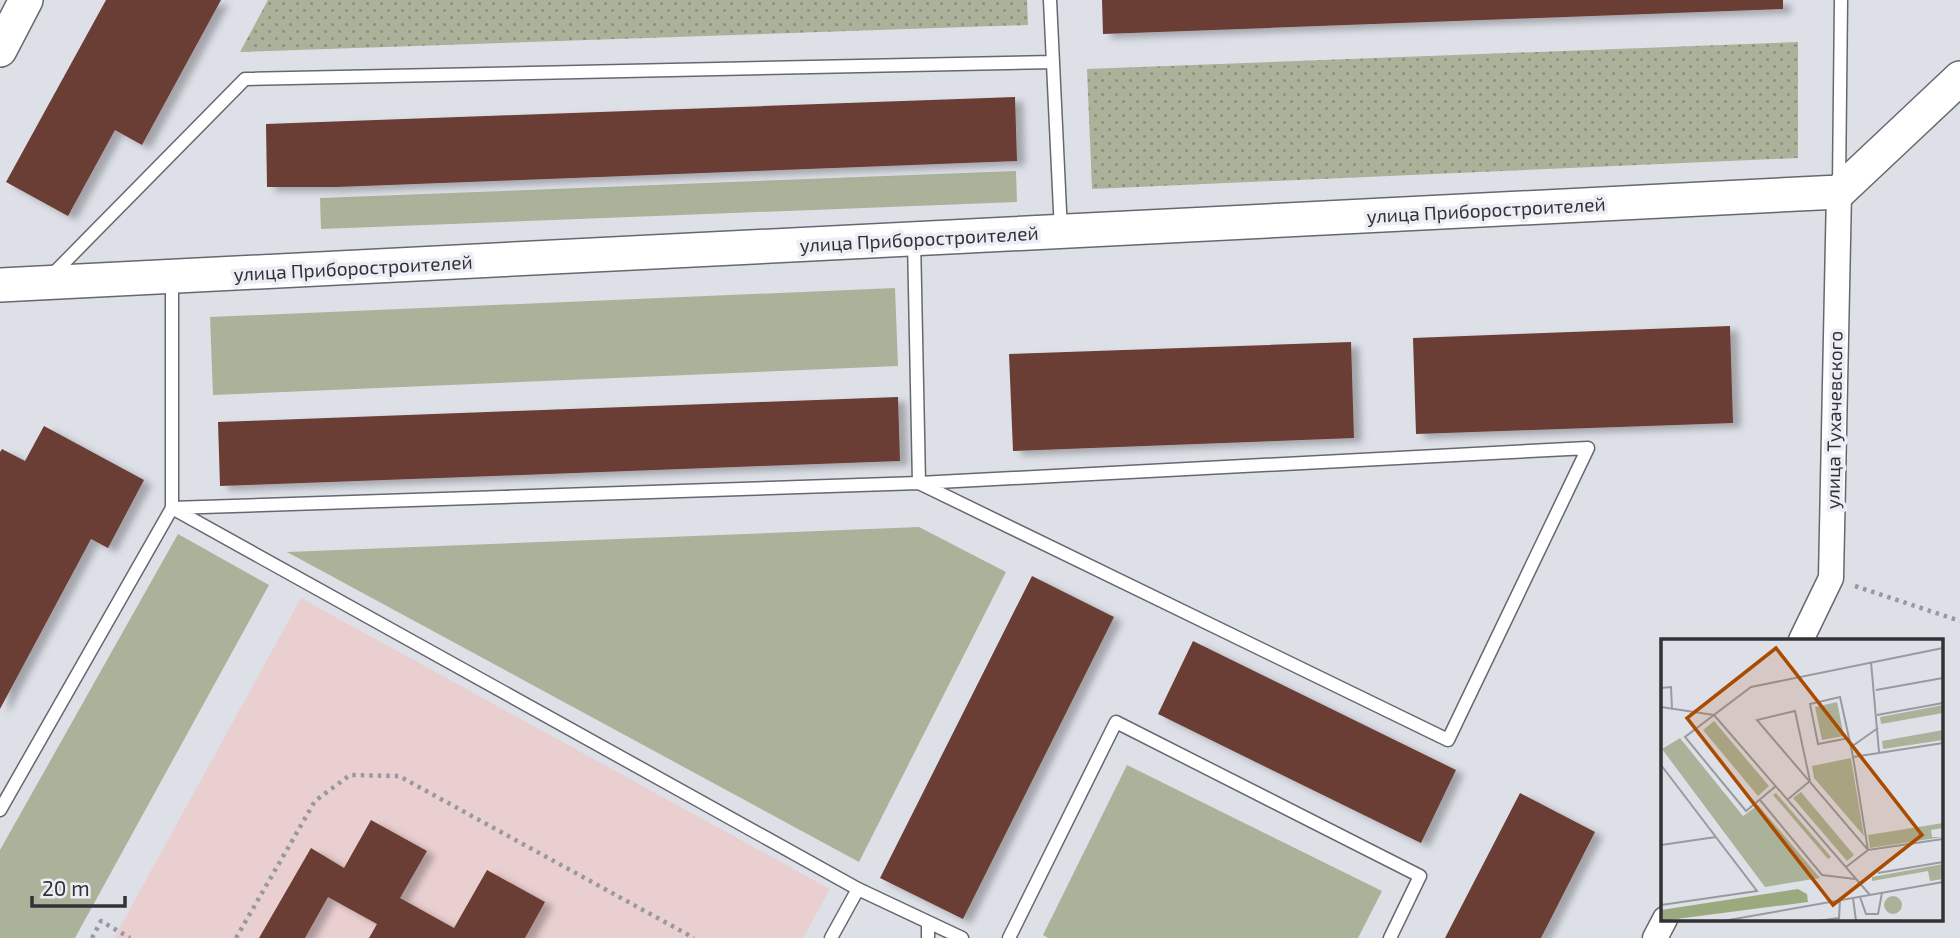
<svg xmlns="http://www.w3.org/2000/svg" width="1960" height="938" viewBox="0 0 1960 938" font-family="'Exo 2',sans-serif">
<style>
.education{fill:#eacfd0}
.green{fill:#aab399}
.garden{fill:url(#garden-dots)}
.building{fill:#6a3d36;filter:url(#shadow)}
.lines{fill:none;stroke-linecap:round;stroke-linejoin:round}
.lane-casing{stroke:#66686e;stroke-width:15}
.street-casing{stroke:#66686e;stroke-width:27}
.secondary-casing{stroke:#66686e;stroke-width:36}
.path{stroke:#98999f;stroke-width:4.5;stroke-dasharray:3.5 5;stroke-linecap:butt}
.lane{stroke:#fff;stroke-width:12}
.street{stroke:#fff;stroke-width:24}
.secondary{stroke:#fff;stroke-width:33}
.labels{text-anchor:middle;stroke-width:7;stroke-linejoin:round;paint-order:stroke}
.street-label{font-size:19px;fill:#313235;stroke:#ecedf5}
.inset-road{fill:none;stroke:#999aa0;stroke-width:2}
.view{fill:#ab4b00;fill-opacity:0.15;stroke:#ab4b00;stroke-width:3.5}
.inset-edge{fill:none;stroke:#313235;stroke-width:3.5}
</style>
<defs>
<pattern id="garden-dots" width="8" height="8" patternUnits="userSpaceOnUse" patternTransform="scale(1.75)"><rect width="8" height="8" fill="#aab399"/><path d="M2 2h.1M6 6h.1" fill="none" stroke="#8b927e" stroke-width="1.8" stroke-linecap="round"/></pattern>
<filter id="shadow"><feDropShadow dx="8" dy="4.5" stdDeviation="3.5" flood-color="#0004"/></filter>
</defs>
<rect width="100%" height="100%" fill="#dee0e8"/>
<path class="education" d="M301,598l529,291 -27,49h-689z"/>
<path class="green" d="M1016,171l1,31 -696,27 -1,-31z
M895,288l3,78 -685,29 -3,-78z
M919,527l87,45 -147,290 -572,-310z
M178,534l91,51 -194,353h-75v-88z
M1127,765l255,126 -24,47h-310l-5,-3z"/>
<path class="garden" d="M268,0h759l1,25 -788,27z
M1798,42v116l-706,31 -5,-120z"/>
<path class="building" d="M106,0h115l-79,145 -27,-15 -47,86 -62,-34z
M1102,0h681v9l-680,25z
M1015,97l2,64 -681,26h-69l-1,-63z
M1730,326l3,97 -317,11 -3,-96z
M1351,342l3,96 -341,13 -4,-97z
M898,397l2,64 -680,25 -2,-64z
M44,426l100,54 -36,68 -17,-9 -91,170v-257l2,-3 23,12z
M1032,576l82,41 -151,302 -83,-41z
M1193,641l263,129 -35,73 -263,-129z
M1520,793l75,39 -54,106h-96z
M371,820l56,31 -27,47 54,30 33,-58 58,32 -20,36h-156l8,-14 -49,-27 -23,41h-46l52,-90 33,20z"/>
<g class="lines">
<defs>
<path id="lane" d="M1050,0l11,232
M1839,185l2,-185
M914,239l5,244
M51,276l194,-197 808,-17
M172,278v230l686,381 104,49
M0,810l172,-302 747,-25 669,-35 -140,292 -529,-257
M831,938l27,-49
M928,938v-16
M1009,938l107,-216 304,154 -30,62"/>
<path id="street" d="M1801,640l30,-62 8,-386
M1655,938l10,-19"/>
<path id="secondary" d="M0,50l26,-50
M0,285l1839,-93 121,-114"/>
</defs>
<use href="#lane" class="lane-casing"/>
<use href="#street" class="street-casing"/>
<use href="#secondary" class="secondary-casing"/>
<path class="path" d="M1855,586l105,35
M92,938l9,-17 29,17
M236,938l79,-137 35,-26 49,1 295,162"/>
<use href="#lane" class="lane"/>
<use href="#street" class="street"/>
<use href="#secondary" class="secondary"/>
</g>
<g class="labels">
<g class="street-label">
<text transform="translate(1486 210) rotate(-3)" y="7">улица Приборостроителей</text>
<text transform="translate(919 239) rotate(-3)" y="7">улица Приборостроителей</text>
<text transform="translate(353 268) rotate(-3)" y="7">улица Приборостроителей</text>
<text transform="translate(1834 420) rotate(-89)" y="7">улица Тухачевского</text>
</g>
</g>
<g transform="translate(1661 639)">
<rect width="282" height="282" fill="#dee0e8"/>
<path d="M176,63l7,34 -22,4 -7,-33zM282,66v8l-62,11 -1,-7zM282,91v10l-60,9 -1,-8zM190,119v1l13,77 -50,-58 -2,-12zM140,153l53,63 -7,6 -54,-63zM115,154l55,64 -3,2 -55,-64zM282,184v5l-12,2 1,7h11l-73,11 -2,-13zM282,225v15l-13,2 -2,-10 -56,10v-4zM223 266a9 9 0 1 1 18 0a9 9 0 1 1-18 0Z" fill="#aab399"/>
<path d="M137,250l9,5 1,8 -147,19v-11z" fill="#9baa7e"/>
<path d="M53,82l55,65 -11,10 -55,-66zM19,99l63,78 15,-11 62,73 -55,9 -103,-138z" fill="#aab399"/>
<path class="inset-road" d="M210,23l8,90M0,49l10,-1 1,22M215,51l67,-12M0,68l53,8M53,76l156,180M216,76l66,-12M190,108l27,-19M192,118l90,-14M0,126l96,126 -96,14M149,142l-15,-70 -38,9 111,130 75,-11M115,147l-30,25 -61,-74 66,-50 192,-39M99,161l62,75 33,4M126,161l23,-19M0,206l55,-8M185,228l22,-17 -15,-93 -2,-10 -11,-50 -30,7 8,40 31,-6M217,234l65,-11M199,258l6,17h12l4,-21M192,259l3,23M62,282l220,-39M156,282l22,-3 1,-18"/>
<path class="view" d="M115,9l146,187 -89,70 -146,-187z"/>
<rect width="282" height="282" class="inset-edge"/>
</g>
<path d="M32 896v10h93v-10" fill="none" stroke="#313235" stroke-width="3.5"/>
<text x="42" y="896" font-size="21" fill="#313235" stroke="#ecedf5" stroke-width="5" paint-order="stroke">20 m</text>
</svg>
